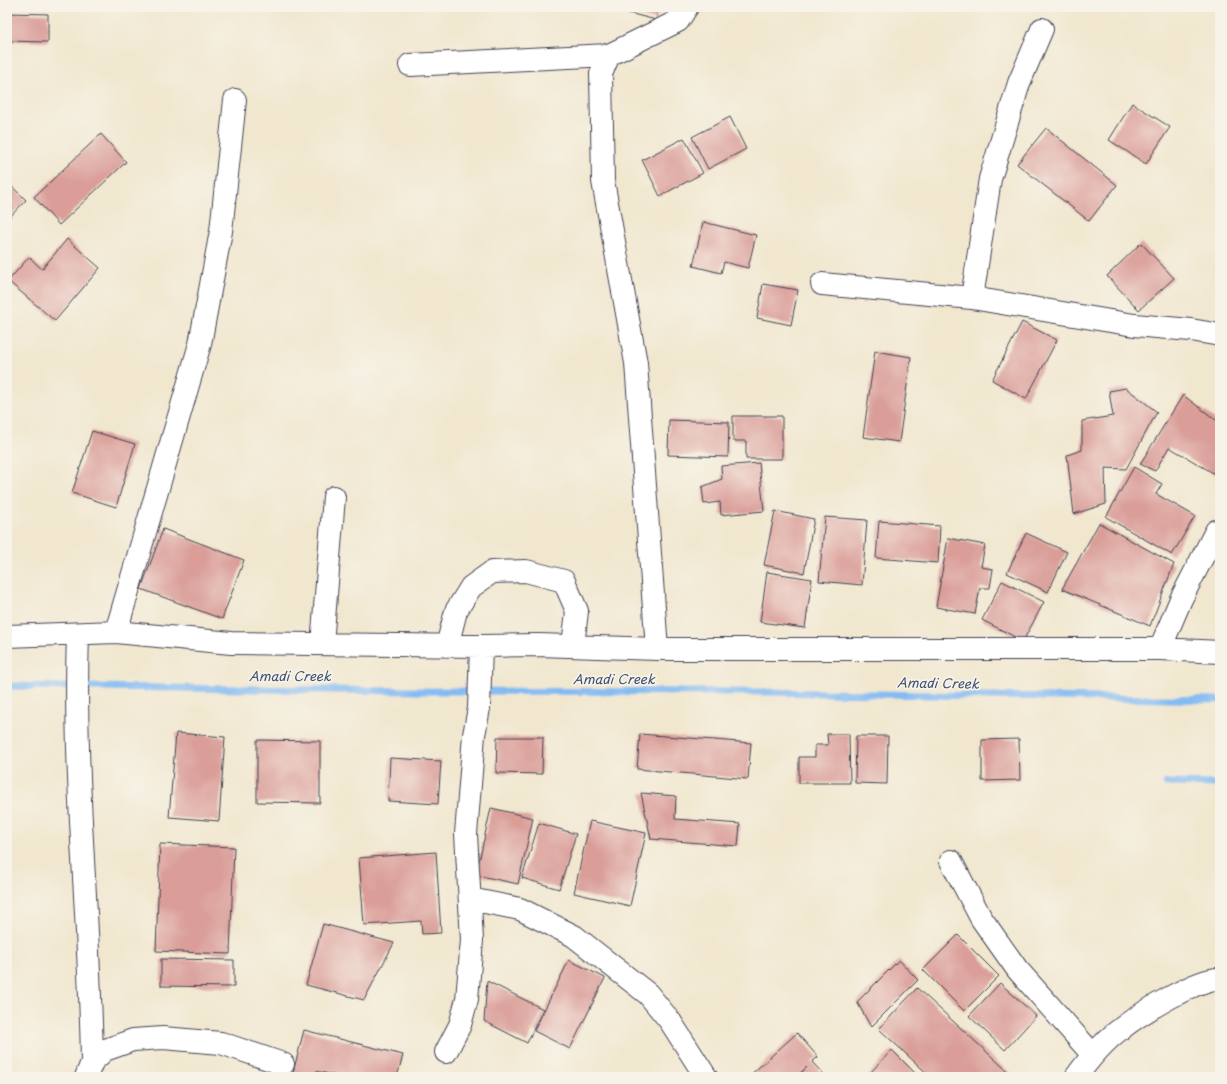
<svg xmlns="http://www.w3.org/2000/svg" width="1227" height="1084" viewBox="0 0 1227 1084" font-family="'Playpen Sans',sans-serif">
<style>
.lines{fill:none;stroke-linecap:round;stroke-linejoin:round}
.stream{stroke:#83bbf3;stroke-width:7}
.building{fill:#da9d98}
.minor-casing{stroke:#414051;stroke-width:24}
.minor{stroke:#fff;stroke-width:22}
.labels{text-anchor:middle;stroke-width:3.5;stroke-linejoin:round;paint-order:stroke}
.water-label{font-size:13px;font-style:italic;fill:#3f5072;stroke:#f7f3e8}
</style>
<rect width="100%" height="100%" fill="#f7f3e8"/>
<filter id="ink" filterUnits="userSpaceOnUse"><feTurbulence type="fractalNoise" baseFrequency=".025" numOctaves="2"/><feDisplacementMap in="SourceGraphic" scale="8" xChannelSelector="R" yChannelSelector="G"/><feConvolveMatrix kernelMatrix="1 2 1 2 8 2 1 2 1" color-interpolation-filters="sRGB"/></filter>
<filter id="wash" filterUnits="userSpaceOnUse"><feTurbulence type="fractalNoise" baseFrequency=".012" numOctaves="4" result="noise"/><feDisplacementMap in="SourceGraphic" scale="16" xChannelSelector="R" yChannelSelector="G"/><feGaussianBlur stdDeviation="0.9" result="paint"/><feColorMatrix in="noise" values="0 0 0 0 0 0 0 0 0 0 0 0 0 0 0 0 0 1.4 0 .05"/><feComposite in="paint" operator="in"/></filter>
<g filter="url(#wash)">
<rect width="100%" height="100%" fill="#f1e7cf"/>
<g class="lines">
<path class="stream" d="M7,686l407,5 351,1 455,8
M1166,783l54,1"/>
</g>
<g id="blocks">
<path class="building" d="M618,7h41l-3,13 -39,-10z
M7,13l41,1v28l-41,-1z
M1132,103l38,24 -24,37 -37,-24z
M730,117l16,32 -38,20 -16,-32z
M1046,128l71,57 -28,36 -72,-57z
M101,134l25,28 -67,63 -25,-28z
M684,138l19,35 -43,23 -18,-36z
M7,182l19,18 -19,20z
M703,222l53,13 -8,33 -24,-6 -3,11 -28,-7z
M67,239l33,29 -45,53 -47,-40 21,-24 13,12z
M1141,243l33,35 -35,32 -32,-34z
M763,284l35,6 -7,35 -34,-7z
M1022,322l35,18 -31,59 -34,-19z
M875,351l36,6 -12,85 -36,-5z
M1126,388l31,24 -31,57 -21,-1 1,36 -32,10 -7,-59 15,-5v-29l31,-5 -4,-25z
M1183,395l37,28v54l-51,-30 -14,24 -15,-7z
M733,416h49v43h-36v-18h-13z
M669,420l60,2 -1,35 -60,-2z
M92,431l43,13 -19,63 -44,-14z
M759,463l5,48 -43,4 -1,-13 -16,2 -2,-17 20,-8 -1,-13z
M1134,467l28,17 -6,10 39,22 -23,39 -66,-38z
M775,511l39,8 -10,54 -40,-8z
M825,517l42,3 -5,65 -43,-4z
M879,521l61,5 -2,37 -62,-5z
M1099,523l75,41 -24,62 -88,-37z
M163,529l81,31 -22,59 -81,-30z
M1026,533l41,19 -19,40 -41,-19z
M948,538l37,7 -4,22 12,2 -3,19h-10l-5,26 -39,-7z
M767,572l45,7 -7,49 -45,-6z
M1002,581l42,21 -21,39 -41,-21z
M176,733l49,4 -6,84 -50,-4z
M640,734l111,9 -3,36 -111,-10z
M827,734h22l1,49h-51v-26h16v-12h13z
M856,736h32l-1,48 -32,-1z
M497,737h46l-1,37 -46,-1z
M1019,739l1,41 -38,1v-41z
M257,740l63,1v62l-63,-1z
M390,758l51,3 -3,43 -50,-3z
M641,793l35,3 -1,23 65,5 -2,22 -87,-7z
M491,808l42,10 -15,66 -42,-9z
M590,821l56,12 -16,73 -56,-13z
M539,823l37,11 -17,55 -37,-11z
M160,844l74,3 -4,107 -74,-3z
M436,852l5,81 -19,1 -1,-13 -57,4 -5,-67z
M323,924l71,19 -30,57 -58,-15z
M958,935l41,41 -35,35 -41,-41z
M161,959l73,1v27l-73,-1z
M569,960l36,18 -35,71 -36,-18z
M899,960l19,20 -47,47 -14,-25z
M487,981l56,28 -16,34 -43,-22z
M1000,983l36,33 -31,34 -36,-34z
M917,988l97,89h-83l-52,-48z
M304,1030l99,25 -6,22h-55l-26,-6 -1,6h-23z
M797,1033l21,24 -6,5 14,15h-29l10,-10 -11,10h-48z
M892,1050l27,27h-53z"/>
</g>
</g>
<g filter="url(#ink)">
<use href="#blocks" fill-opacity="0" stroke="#414051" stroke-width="1"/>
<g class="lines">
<defs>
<path id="minor" d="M410,65l199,-10
M822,284l150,14 162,27 57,5 29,5
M972,298l18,-119 29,-96 23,-54
M116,632l84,-288 21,-113 14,-131
M78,634c-5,143 12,286 14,428
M7,636l109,-4 115,11 250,3 58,-1 118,4h503l60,3
M322,644l12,-147
M447,646l9,-35 15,-24 21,-15 34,-1 38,10 13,30 -4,35
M657,649l-21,-286 -33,-182 -2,-107 8,-19 69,-34 9,-14
M1160,649l21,-50 35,-68
M951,861l30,57 36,51 76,86
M470,899l50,10 54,27 74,58 22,27 36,56
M446,1052l14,-27 7,-26 5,-59 -6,-106 8,-99 5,-27 2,-62
M86,1077l6,-15 13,-12 28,-10 30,-2 58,5 62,21
M1076,1077c13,-18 28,-36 46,-49 18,-14 77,-51 98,-49"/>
</defs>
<use href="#minor" class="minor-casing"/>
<use href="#minor" class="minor"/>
</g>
</g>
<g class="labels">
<g class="water-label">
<text x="290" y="681">Amadi Creek</text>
<text x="614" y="684">Amadi Creek</text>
<text transform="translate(938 683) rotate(1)" y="5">Amadi Creek</text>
</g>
</g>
<rect width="1227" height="1084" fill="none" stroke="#f7f3e8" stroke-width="24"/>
</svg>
